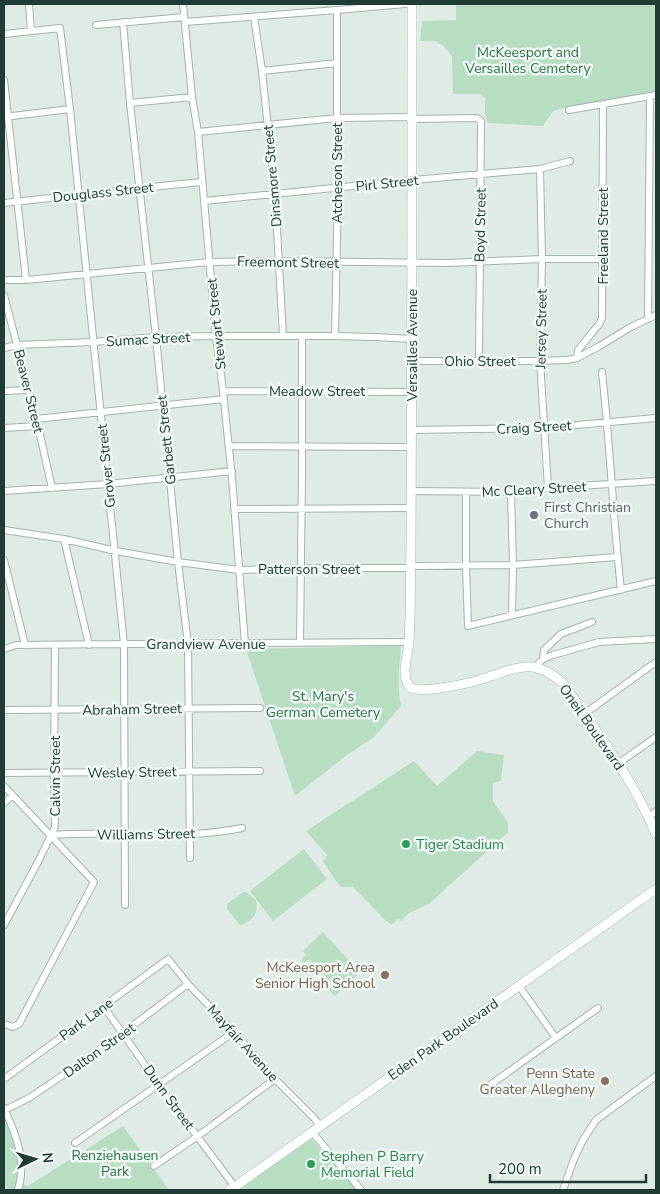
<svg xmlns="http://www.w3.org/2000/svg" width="660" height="1194" viewBox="0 0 660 1194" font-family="'Nunito Sans',sans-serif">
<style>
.green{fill:#b8ddc3}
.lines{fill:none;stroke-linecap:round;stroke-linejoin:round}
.street-casing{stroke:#a3b3ad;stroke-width:8}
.secondary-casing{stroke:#9eb7af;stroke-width:10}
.street{stroke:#fff;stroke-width:6}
.secondary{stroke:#fff;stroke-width:9}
.worship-dot{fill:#6b7280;stroke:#f0f8f4;stroke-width:2}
.leisure-dot{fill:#2e9e5b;stroke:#f0f8f4;stroke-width:2}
.education-dot{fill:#8d6e63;stroke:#f0f8f4;stroke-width:2}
.labels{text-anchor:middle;stroke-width:5;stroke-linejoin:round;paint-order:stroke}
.park-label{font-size:14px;fill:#297448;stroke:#f0f8f4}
.street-label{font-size:14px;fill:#203c35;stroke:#f0f8f4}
.worship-label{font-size:14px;fill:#5b616d;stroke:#f0f8f4;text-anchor:start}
.leisure-label{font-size:14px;fill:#27864d;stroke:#f0f8f4;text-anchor:start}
.education-label{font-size:14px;fill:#785e54;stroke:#f0f8f4;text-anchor:end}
</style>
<rect width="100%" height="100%" fill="#e0ebe6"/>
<path class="green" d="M456,4h200v87l-92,17 -11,3 -10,15 -55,-3 -3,-9v-16l-4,-4h-28l-1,-38 -8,-10 -9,-5h-15l2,-20 34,-1z
M401,646c-2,21 -4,40 0,60l-27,31 -27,18 -52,41 -49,-147z
M477,751l27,4 -3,26 -8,2v18l15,22v9l-79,72 -20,9 -8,8 -3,-2 -6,6 -7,-5 -32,-33h-12l-8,-10 -10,-16 4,-6 -21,-24 108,-70 23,25z
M304,849l23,30 -54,42 -23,-30z
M243,892h3l10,8c3,13 -3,22 -16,25l-13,-16v-5z
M323,932l30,33 5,-4 7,6 -30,29 -7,-7 4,-5 -23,-25 -5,4 -3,-3 5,-5 -3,-4z
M4,1116l9,20 5,23 -1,24 11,3 95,-60 46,64h-165z
M311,1139l41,43 5,8h-118z"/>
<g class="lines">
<defs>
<path id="street" d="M29,4l2,27
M183,4l9,93 6,35 18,204 7,55 9,87 13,166
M254,17l8,54 13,123 8,142
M123,22l7,81 26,234 22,225 10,82 2,214
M185,22l152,-12 68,-6
M96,25l88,-8
M4,34l56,-6 10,81 54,535 1,261
M262,71l75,-8
M4,80l22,200
M130,103l62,-6
M569,110l87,-15
M4,117l66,-8
M412,119l65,-1 4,3 -2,239
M198,132l139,-14 75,-1
M540,169l2,90 -2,102 8,127
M204,201l209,-21 127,-11 30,-8
M4,203l167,-18 31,-3
M4,280h22l183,-18 70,-1 169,2 94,-4h61
M4,295l34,131 14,62
M648,319l2,-223
M335,336l3,-148 -1,-70v-108
M4,348l13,-3 76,-3 63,-5 60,-1h119l40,1 37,2
M577,358l1,-8 22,-27 2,-5 1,-214
M412,361h128l27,-1 10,-2 21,-11 31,-19 27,-13
M602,372c8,72 11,145 19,218
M4,391l25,-1
M223,391l189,1
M36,419l188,-20
M4,428l34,-2
M411,430l132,-2 113,-10
M229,446l182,1
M4,491l104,-7 124,-13
M411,491l100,1 37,-4 108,-7
M511,492l2,73 -1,50
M466,493v73l2,60 188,-45
M235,509l176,-1
M4,530l60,9 52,12 62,11 61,8 62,-2h105l9,-2 98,-1 104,-8
M64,539l25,106
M4,560l21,85
M300,643l2,-168v-138
M4,649l12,-4 108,-1 285,-2
M543,659l1,-9 17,-16 31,-12
M535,667l8,-8 10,-4 46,-13 57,-3
M4,710l256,-2
M584,714l72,-52
M619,763l37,-26
M4,773l256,-2
M4,786l90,96 -75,142 -6,3 -9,-3
M4,803l8,-7
M649,817l7,-6
M50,835c64,-5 129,6 192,-7
M4,925l34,-63 17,-35 -1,-54 1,-128
M519,986l37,52
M104,1007l55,78 76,102
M4,1079l164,-120 20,25 39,40 48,55 40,40 5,7
M490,1085l108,-77
M4,1108c12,26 23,54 14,82
M5,1110l24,-12 37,-25 57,-40 65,-49
M312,1132l49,58
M75,1143l159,-111
M154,1166l44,-30 77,-57
M563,1190l11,-31 9,-19 13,-20 60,-44"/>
<path id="secondary" d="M412,4c0,181 0,363 -1,544 -1,31 0,63 -2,94 -1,12 -9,35 1,45 7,7 50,-2 62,-5 17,-4 44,-17 61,-15 12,2 21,9 30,16 34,49 70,96 93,151
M230,1190l426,-301"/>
</defs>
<use href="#street" class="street-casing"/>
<use href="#secondary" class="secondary-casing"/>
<use href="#street" class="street"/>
<use href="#secondary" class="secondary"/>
</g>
<circle class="worship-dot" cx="534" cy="515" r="5"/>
<g class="leisure-dot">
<circle cx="406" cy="844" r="5"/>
<circle cx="311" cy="1164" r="5"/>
</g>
<g class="education-dot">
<circle cx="385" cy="975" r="5"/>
<circle cx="605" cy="1081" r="5"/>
</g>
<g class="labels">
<g class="park-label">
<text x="528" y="57">McKeesport and<tspan x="528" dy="16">Versailles Cemetery</tspan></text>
<text x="323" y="701">St. Mary's<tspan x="323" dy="16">German Cemetery</tspan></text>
<text x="115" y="1160">Renziehausen<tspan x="115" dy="16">Park</tspan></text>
</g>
<g class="street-label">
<text transform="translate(337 173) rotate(-90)" y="5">Atcheson Street</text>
<text transform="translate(272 176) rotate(-95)" y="5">Dinsmore Street</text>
<text transform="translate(387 183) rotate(-6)" y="5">Pirl Street</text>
<text transform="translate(103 192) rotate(-6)" y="5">Douglass Street</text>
<text transform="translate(480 225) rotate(-89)" y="5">Boyd Street</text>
<text transform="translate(603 236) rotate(-90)" y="5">Freeland Street</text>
<text transform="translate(288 262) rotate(1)" y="5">Freemont Street</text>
<text transform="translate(216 324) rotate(-96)" y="5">Stewart Street</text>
<text transform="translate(541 329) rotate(-89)" y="5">Jersey Street</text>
<text transform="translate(148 339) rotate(-3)" y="5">Sumac Street</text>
<text transform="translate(412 345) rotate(-90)" y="5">Versailles Avenue</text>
<text x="480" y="366">Ohio Street</text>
<text transform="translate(29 391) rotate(76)" y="5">Beaver Street</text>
<text x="317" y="396">Meadow Street</text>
<text transform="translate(534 427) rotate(-3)" y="5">Craig Street</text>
<text transform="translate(166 440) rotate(-96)" y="5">Garbett Street</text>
<text transform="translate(106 466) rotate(-96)" y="5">Grover Street</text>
<text transform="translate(534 489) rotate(-3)" y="5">Mc Cleary Street</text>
<text x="309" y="574">Patterson Street</text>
<text x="206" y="649">Grandview Avenue</text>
<text transform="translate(132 709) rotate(-1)" y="5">Abraham Street</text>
<text transform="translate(592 727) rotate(55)" y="5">Oneil Boulevard</text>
<text transform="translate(132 772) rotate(-1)" y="5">Wesley Street</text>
<text transform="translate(55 776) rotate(-90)" y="5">Calvin Street</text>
<text transform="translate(146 834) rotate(-1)" y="5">Williams Street</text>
<text transform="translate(86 1019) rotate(-36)" y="5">Park Lane</text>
<text transform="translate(443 1039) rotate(-35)" y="5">Eden Park Boulevard</text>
<text transform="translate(243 1043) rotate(48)" y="5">Mayfair Avenue</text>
<text transform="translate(99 1050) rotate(-35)" y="5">Dalton Street</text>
<text transform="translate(169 1097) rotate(54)" y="5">Dunn Street</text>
</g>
<g class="worship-label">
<text x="544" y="512">First Christian<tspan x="544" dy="16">Church</tspan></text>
</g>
<g class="leisure-label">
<text x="416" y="849">Tiger Stadium</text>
<text x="321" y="1161">Stephen P Barry<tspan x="321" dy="16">Memorial Field</tspan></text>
</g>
<g class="education-label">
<text x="375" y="972">McKeesport Area<tspan x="375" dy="16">Senior High School</tspan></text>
<text x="595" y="1078">Penn State<tspan x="595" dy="16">Greater Allegheny</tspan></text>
</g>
</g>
<rect width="660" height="1194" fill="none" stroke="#203c35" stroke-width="10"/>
<g transform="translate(35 1159) rotate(85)" stroke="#f0f8f4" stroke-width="4" paint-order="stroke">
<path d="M0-4L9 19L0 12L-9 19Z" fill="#203c35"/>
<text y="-8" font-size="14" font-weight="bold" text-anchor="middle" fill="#203c35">N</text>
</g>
<path d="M490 1174v8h156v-8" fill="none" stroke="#203c35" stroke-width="2.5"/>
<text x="498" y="1174" font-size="15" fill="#203c35" stroke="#f0f8f4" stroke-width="4" paint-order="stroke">200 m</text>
</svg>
